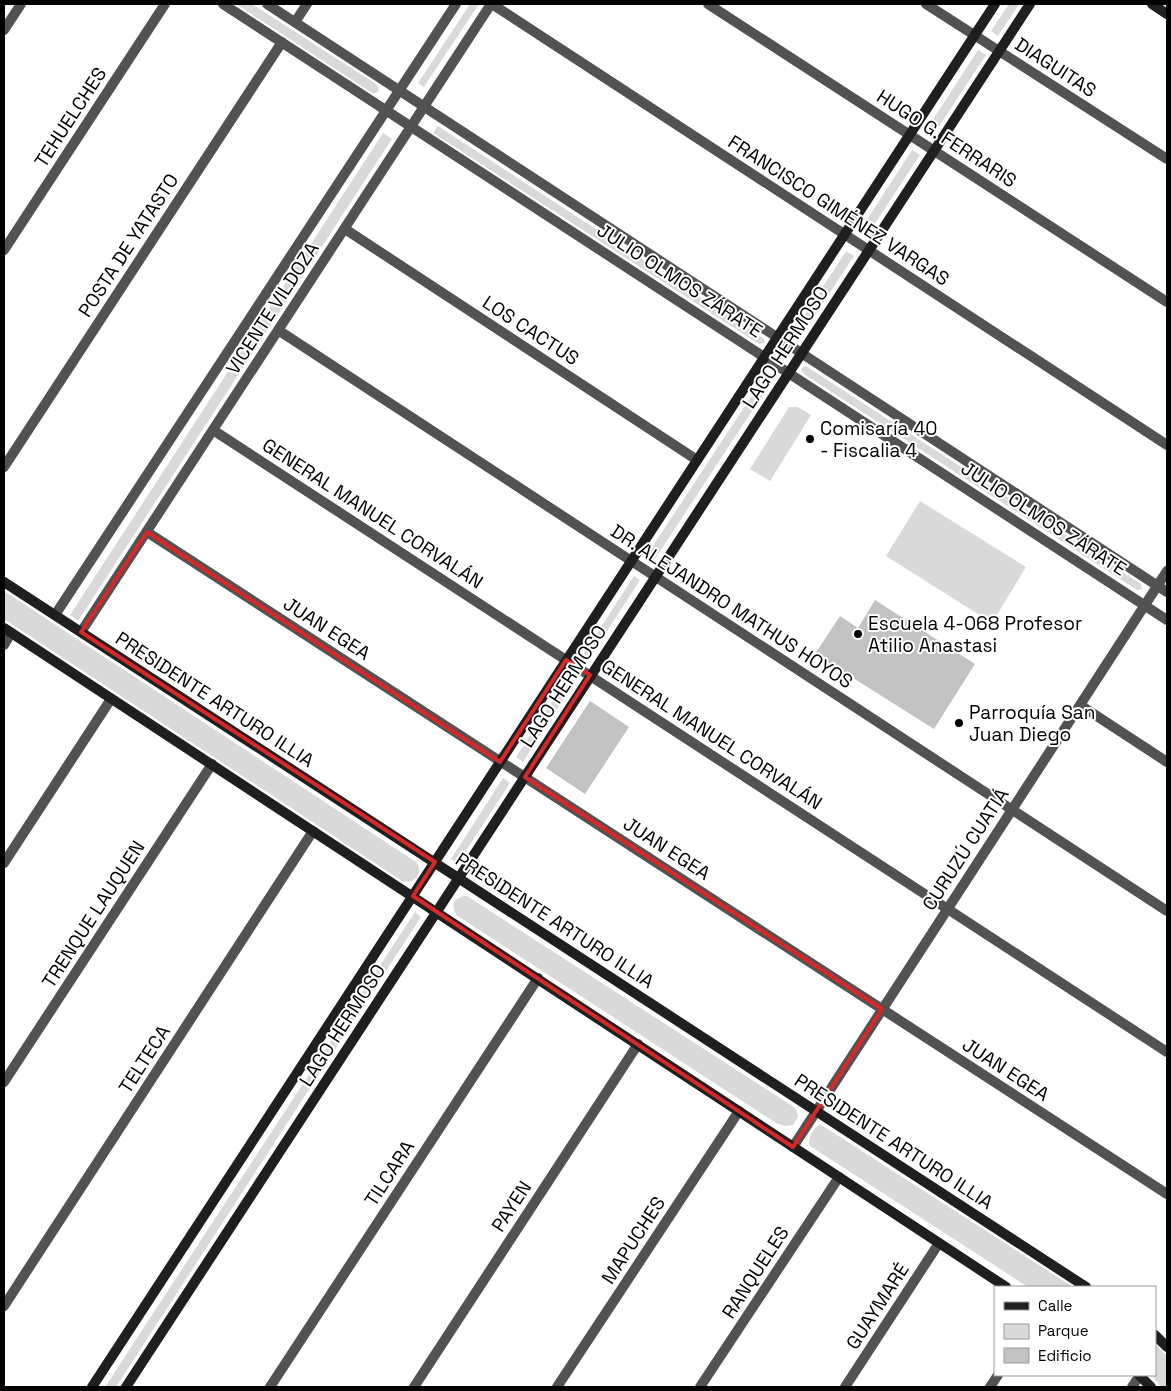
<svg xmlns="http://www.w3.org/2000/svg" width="1171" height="1391" viewBox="0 0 1171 1391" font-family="'Space Grotesk',sans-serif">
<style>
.green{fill:#d9d9d9}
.building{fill:#c2c2c2}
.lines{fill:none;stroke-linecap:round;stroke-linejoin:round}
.street{stroke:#525252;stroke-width:10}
.secondary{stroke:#1f1f1f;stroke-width:10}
.marked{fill:none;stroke:#d62828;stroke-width:4;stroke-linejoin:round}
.poi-dot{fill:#000;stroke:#fff;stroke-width:2}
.labels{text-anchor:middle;stroke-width:4;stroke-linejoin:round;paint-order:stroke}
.street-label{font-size:19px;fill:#000;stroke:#fff}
.poi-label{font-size:19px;fill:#000;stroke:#fff;text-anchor:start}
</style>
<rect width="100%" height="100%" fill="#fff"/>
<path class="green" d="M236,4h16l124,80 2,3 1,3 -3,3h-4z
M470,4h9l-55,83 -6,-4z
M1009,4h10l-21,32 -7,-5z
M978,50l8,5 -54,82 -7,-5z
M438,126l325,212 2,5 -6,1 -326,-211z
M383,133l9,6 -314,482 -8,-6z
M912,150l8,5 -54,82 -7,-5z
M846,251l8,5 -54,82 -7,-5z
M806,366l335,218 1,5 -5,1 -330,-214 -6,-5 2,-4z
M764,377l7,5 -118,180 -8,-4z
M789,407h9l13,8 -41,66 -20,-12z
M920,501l106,66 -34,56 -106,-67z
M634,576l6,4 -53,82 -7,-3z
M4,591l412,271c7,8 2,17 -7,20l-7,-1 -398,-262z
M568,677l7,4 -52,81 -7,-5z
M503,778l7,5 -52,80 -7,-4z
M464,896h3l327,211 3,4 1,6 -5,8 -9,1 -8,-3 -320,-208c-5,-9 -3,-17 8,-19z
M415,912l6,5 -305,470h-11z
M820,1125l3,1 250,161h-45l-218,-141 -1,-2c0,-8 4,-16 11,-19z
M1155,1344l12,12v31h-5l-11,-12h4z"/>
<path class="building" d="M875,600l100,64 -41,65 -119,-75 25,-38 18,12z
M590,701l39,26 -44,67 -39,-26z"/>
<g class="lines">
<path class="street" d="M223,4l944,616
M267,4l900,588
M492,4l675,441
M708,4l459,298
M926,4l241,155
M295,22l12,-18
M4,30l17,-26
M345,229l352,231
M4,250l161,-246
M278,330l889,581
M213,430l954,622
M4,467l278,-425
M147,532l1020,662
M55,615l401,-611
M81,632l410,-628
M4,645l7,-12
M1080,705l87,57
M4,863l107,-164
M4,1082l208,-318
M793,1147l374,-576
M4,1306l309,-475
M270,1387l268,-409
M414,1387l224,-343
M557,1387l182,-276
M700,1387l139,-210
M845,1387l94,-144
M990,1387l8,-12
M1132,1387l8,-12"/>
<path class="secondary" d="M1152,4l15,10
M4,582l1082,705
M4,628l1002,659
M1155,1335l12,12
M1139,1375l12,12
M92,1387l903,-1383
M126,1387l904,-1383"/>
</g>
<path class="marked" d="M147,532l353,230 66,-102 24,15 -65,102 357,232 -89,138 -380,-251 22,-34 -354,-230z"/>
<g class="poi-dot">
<circle cx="810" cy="439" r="5"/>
<circle cx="858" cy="634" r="5"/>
<circle cx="959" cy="723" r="5"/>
</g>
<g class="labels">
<g class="street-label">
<text transform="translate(1056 67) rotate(33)" y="7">DIAGUITAS</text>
<text transform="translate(70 117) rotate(-57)" y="7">TEHUELCHES</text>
<text transform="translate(947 138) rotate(33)" y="7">HUGO G. FERRARIS</text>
<text transform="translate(839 210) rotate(33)" y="7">FRANCISCO GIMÉNEZ VARGAS</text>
<text transform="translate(128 245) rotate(-57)" y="7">POSTA DE YATASTO</text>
<text transform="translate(680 280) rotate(33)" y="7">JULIO OLMOS ZÁRATE</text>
<text transform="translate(272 308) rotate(-57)" y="7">VICENTE VILDOZA</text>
<text transform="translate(531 330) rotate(33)" y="7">LOS CACTUS</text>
<text transform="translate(785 347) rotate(-57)" y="7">LAGO HERMOSO</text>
<text transform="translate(373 513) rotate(33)" y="7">GENERAL MANUEL CORVALÁN</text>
<text transform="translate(1044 518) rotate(33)" y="7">JULIO OLMOS ZÁRATE</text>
<text transform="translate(732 606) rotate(33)" y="7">DR. ALEJANDRO MATHUS HOYOS</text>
<text transform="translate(327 628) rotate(33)" y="7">JUAN EGEA</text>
<text transform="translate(563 686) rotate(-57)" y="7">LAGO HERMOSO</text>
<text transform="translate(215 699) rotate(33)" y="7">PRESIDENTE ARTURO ILLIA</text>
<text transform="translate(712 734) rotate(33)" y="7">GENERAL MANUEL CORVALÁN</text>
<text transform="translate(667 848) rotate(33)" y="7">JUAN EGEA</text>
<text transform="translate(965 849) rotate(-57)" y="7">CURUZÚ CUATIÁ</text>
<text transform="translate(93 914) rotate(-57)" y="7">TRENQUE LAUQUEN</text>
<text transform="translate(555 920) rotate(33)" y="7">PRESIDENTE ARTURO ILLIA</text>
<text transform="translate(342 1025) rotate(-57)" y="7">LAGO HERMOSO</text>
<text transform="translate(144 1059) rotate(-57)" y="7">TELTECA</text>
<text transform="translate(1006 1069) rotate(33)" y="7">JUAN EGEA</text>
<text transform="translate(894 1141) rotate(33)" y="7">PRESIDENTE ARTURO ILLIA</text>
<text transform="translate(389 1173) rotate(-57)" y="7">TILCARA</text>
<text transform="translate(511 1206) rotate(-57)" y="7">PAYEN</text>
<text transform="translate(633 1240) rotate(-57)" y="7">MAPUCHES</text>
<text transform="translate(755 1272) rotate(-57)" y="7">RANQUELES</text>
<text transform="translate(877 1306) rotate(-57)" y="7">GUAYMARÉ</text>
</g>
<g class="poi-label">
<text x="820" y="435">Comisaría 40<tspan x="820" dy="22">- Fiscalia 4</tspan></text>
<text x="868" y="630">Escuela 4-068 Profesor<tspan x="868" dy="22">Atilio Anastasi</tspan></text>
<text x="969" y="719">Parroquía San<tspan x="969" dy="22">Juan Diego</tspan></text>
</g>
</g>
<rect width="1171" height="1391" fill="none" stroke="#000000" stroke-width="10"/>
<rect x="994" y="1286" width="162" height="90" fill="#ffffff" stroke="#999999"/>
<rect x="1004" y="1302" width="25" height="8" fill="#1f1f1f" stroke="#999999"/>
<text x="1038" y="1311" font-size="15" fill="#000000">Calle</text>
<rect x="1004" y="1324" width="25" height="15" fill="#d9d9d9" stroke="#999999"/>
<text x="1038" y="1336" font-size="15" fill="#000000">Parque</text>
<rect x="1004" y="1348" width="25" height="15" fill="#c2c2c2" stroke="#999999"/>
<text x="1038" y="1361" font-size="15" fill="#000000">Edificio</text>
</svg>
